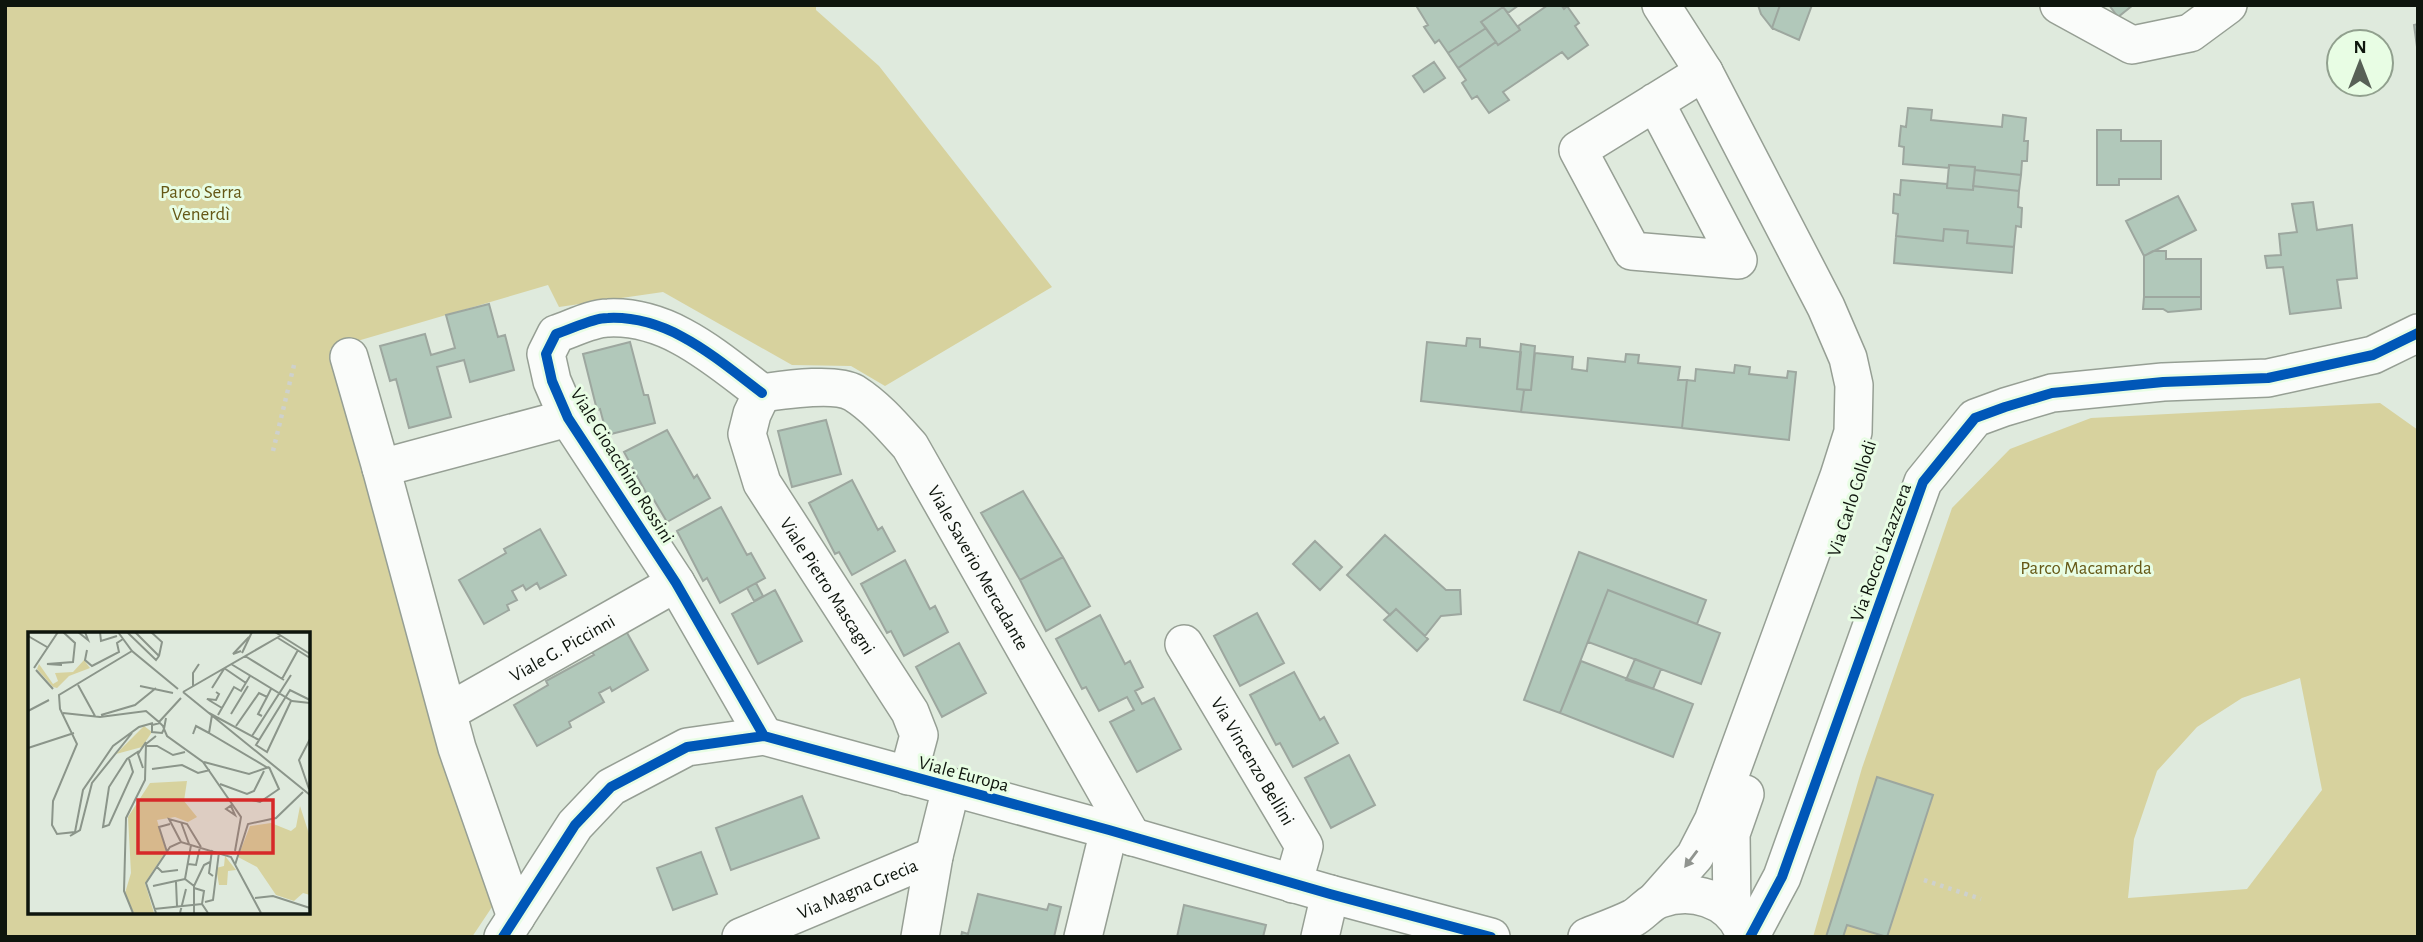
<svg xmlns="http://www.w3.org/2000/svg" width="2423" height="942" viewBox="0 0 2423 942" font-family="'Alegreya Sans',sans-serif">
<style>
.green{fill:#d7d29e;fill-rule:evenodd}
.building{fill:#b1c8ba;stroke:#9da79f;stroke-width:2}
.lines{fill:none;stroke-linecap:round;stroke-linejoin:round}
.street-casing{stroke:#969f94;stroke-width:40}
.path{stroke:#ced1cd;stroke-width:4.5;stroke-dasharray:3.5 5;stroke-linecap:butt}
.street{stroke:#fafcfa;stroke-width:37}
.cycleway-casing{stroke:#e8fde4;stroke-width:15}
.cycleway{stroke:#0057b8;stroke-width:10}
.oneway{fill:#90948f}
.labels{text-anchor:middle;stroke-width:6;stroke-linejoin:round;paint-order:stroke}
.park-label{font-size:19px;fill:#655816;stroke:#e8fde4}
.street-label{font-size:19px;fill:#0e150d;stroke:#e8fde4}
.inset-road{fill:none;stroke:#8b958a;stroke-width:2}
.view{fill:#d62828;fill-opacity:0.15;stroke:#d62828;stroke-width:3.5}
.inset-edge{fill:none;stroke:#0e150d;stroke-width:3.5}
</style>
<rect width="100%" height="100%" fill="#dfeadd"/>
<path class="green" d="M5,5h811v5l63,56 173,221 -167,99 -34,-20 -59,-1 -129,-73 -104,15 -11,-22 -218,64 162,558 -20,30h-467zM30,634h278v278h-278z
M2380,403l38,27v507h-605l49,-169 90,-260 58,-59 81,-31zM2300,678l22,112 -75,99 -119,9 6,-59 23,-68 40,-44 45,-29z"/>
<path class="building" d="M1420,5h99l-11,8 -5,-6 -22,15 5,6 -38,25 -9,-13 -4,3 -11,-16 4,-2 -11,-18z
M1548,5h13l3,4 3,-3 12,17 -4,3 13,19 -20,14 -6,-7 -59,40 6,8 -20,13 -12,-17 -5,3 -10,-16 4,-3 -8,-12 38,-26 2,3 22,-15 -2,-4z
M1758,5h22l-8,23 -11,-14z
M1780,5h32l-13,35 -27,-12z
M2109,5h24l-15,12z
M1503,7l17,23 -22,15 -17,-23z
M2418,24v30l-4,-29z
M1486,28l10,14 -38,26 -10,-15z
M1434,62l11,16 -21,14 -11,-16z
M1908,108l24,2 -1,10 71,7 1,-12 23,3 -2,23h4l-1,20h-5l-1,14 -46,-5v-3l-26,-2v3l-46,-4 1,-17 -5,-1 2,-20 5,1z
M2097,130h24v11h40v38h-42v6h-22z
M1949,165l26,2 -2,23 -26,-2z
M1975,170l46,5 -2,16 -46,-5z
M1901,180l46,4v4l26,2v-4l46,5 -1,16 4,1 -1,19 -5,-1 -2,21 -47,-4 1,-12 -24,-2 -1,12 -47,-5 2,-22 -5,-1 1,-19 6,1z
M2178,196l18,34 -52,26 -18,-35z
M2313,202l4,28 35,-5 5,53 -20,2 4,28 -51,6 -7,-47 -16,1 -2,-12 16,-1 -2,-21 18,-2 -5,-28z
M1944,229l24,2 -1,12 47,4 -2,26 -118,-10 2,-27 47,5z
M2153,251h13v8h35v38h-57v-41z
M2144,297h57v12l-33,3 -5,-3h-20z
M489,304l9,33 7,-2 9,35 -44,12 -6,-22 -27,7 14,50 -42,11 -13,-49 -6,2 -10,-35 45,-12 6,21 24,-7 -9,-33z
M1467,338l13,1v8l41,5 -4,37 7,1 -3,22 -100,-11 6,-59 39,4z
M630,342l14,53h4l7,28 -48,12 -7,-26 -3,1 -14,-56z
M1521,344l14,2 -4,44 -14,-1z
M1535,353l38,4 -1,12 15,2 1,-13 37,4 1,-8 13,1 -1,8 42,4 -2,13h9l-5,48 -161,-16 3,-22h7z
M1735,365l15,2 -1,7 38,4 1,-7 8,1 -7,68 -107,-12 5,-48 8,1 1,-12 38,4z
M826,420l15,54 -49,13 -14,-56z
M667,430l27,48 3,-3 13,23 -43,24 -13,-22 -3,2 -27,-50z
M852,480l26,50 4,-3 13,24 -43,24 -13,-23 -4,2 -26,-51z
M1023,491l40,66 -43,23 -39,-67z
M721,507l26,48 4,-2 14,25 -45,25 -13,-25 -4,3 -26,-50z
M540,529l26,46 -26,14 -3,-6 -11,7 -3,-5 -11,6 5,9 -10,5 2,5 -25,14 -25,-44 47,-27 -2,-4z
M1385,535l61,55h14l1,24 -20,2 -16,20 -29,-27 -6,6 -43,-40z
M1315,541l27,26 -22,23 -27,-26z
M1579,552l127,48 -9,24 -89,-34 -48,123 -36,-13z
M1063,557l27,49 -44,25 -26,-51z
M905,560l25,49 5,-3 13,26 -44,24 -13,-25 -4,2 -26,-49z
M756,583l7,13 -9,5 -7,-13z
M775,590l27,51 -44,23 -26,-50z
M1608,590l112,43 -19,51 -113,-42z
M1396,609l32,30 -11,12 -33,-31z
M1257,613l27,50 -44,23 -26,-50z
M1100,615l25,49 5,-3 13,26 -8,4 7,13 12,-6 27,51 -44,23 -27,-50 24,-12 -7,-13 -28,14 -13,-24 -4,2 -26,-50z
M626,631l22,39 -36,21 -2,-4 -11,6 5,9 -35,20 2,5 -34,19 -23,-41 34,-20 -2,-4 48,-26 -3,-4z
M959,643l27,50 -44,24 -26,-50z
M1635,659l26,10 -8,20 -27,-9z
M1581,661l112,43 -20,53 -113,-44z
M1294,672l26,48 4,-3 14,26 -45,24 -13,-24 -4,2 -26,-50z
M1349,755l26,50 -44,23 -26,-50z
M1877,777l56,18 -46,142 -40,-12 -4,12h-17z
M802,796l17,42 -88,32 -15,-42z
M701,852l16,42 -44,16 -16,-42z
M978,894l69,16 2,-6 12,3 -7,30h-93l1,-5 6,2z
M1184,905l82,20 -3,12h-86z"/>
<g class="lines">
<defs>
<g id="street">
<path d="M2059,5l73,40 58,-12 38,-28"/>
<path d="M1655,102l83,158 -106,-9 -54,-101 126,-78"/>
<path d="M349,357l32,111"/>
<path d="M762,393c-45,-34 -93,-78 -154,-75 -16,0 -36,11 -52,16l-10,20 6,27 16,37 108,165 88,153"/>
<path id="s1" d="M762,393c22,-3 73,-11 92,0 22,14 39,34 56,53l222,391"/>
<path id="s2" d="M762,393l-10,21 -5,20 15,49 148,229 9,23 -11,41"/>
<path id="s3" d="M1184,644l120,202 -11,38"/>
<path id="s4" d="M448,712l228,-129"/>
<path d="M1657,899l38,-43 18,-35 126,-345 14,-44 1,-47 -6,-27 -22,-51 -122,-235 -43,-67"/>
<path d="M1732,913l-1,-79 14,-40"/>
<path d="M516,917l-59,-169 -76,-280 187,-50"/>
<path d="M503,937l72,-112 36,-38 76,-40 77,-11 345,94 221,64 161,43"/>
<path id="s5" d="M741,937l193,-81"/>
<path d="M920,937l14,-81 17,-68"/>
<path d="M1083,937l26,-107"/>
<path d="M1320,937l10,-43"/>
<path d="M1587,937c15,-6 32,-12 46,-19 9,-5 17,-16 27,-19 31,-11 69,-1 83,31"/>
<path d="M1750,937l32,-60 141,-395 52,-64 30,-11 47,-14 111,-11 105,-4 105,-23 45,-22"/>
</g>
</defs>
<use href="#street" class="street-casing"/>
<path class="path" d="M273,451l22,-90
M1924,880l57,19"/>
<use href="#street" class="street"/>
<defs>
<path id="cycleway" d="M762,393c-45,-34 -93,-78 -154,-75 -16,0 -36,11 -52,16l-10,20 6,27 16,37 108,165 88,153
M503,937l72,-112 36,-38 76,-40 77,-11 345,94 221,64 161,43
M1750,937l32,-60 141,-395 52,-64 30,-11 47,-14 111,-11 105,-4 105,-23 45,-22"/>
</defs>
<use href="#cycleway" class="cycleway-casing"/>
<use href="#cycleway" class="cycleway"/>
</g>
<defs><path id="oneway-solid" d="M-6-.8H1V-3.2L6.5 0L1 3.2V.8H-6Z" transform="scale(1.75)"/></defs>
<use class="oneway" href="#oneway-solid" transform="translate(1691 859) rotate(127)"/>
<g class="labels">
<g class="park-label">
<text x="201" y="198">Parco Serra<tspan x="201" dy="22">Venerdì</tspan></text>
<text x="2086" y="574">Parco Macamarda</text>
</g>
<g class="street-label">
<text transform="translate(623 465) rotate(58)" y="7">Viale Gioacchino Rossini</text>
<text transform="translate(1851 498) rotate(-72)" y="7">Via Carlo Collodi</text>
<text transform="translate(1880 552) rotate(-70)" y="7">Via Rocco Lazazzera</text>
<text dy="7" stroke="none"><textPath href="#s1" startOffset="310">Viale Saverio Mercadante</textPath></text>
<text dy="7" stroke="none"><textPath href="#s2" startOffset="217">Viale Pietro Mascagni</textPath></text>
<text dy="7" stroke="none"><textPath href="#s4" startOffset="131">Viale G. Piccinni</textPath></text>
<text dy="7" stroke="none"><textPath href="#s3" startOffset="136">Via Vincenzo Bellini</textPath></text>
<text transform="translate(964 773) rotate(15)" y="7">Viale Europa</text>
<text dy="7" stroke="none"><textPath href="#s5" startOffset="126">Via Magna Grecia</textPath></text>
</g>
</g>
<g transform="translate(28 632)">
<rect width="282" height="282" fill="#dfeadd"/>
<path d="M56,28l6,8 -21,8 -12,12 -4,-1 -16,-18 2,-5 14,20 5,-3 -3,-8 18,-1zM116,94l8,6 -10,15 -26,7zM159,149l-3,20 13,16 -9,5 -13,-5 -18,3 9,31 -21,32 9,30h-20l-9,-20 6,-20 -3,-56 22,-34zM272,174l10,31v58l-7,-2 -9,8 -18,-6 -19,-28 -19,-10 12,-31 21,-3 20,8 5,-4zM197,224l11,14 -8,1 -1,14h-8l-3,-17 8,-2z" fill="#d7d29e"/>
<path class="inset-road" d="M50,0l10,8 -3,-8M72,0l1,9 16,-5M90,0l14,19 46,38M99,0l29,28 3,-4M107,0l24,24M123,0l11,10 -3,14M247,0l35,22M0,4l19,11M250,6l32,20M59,18l-2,10 7,6 27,-14 -2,-9 6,-4M104,19l-73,44 1,14 17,35 -24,57 -1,24 5,9 18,-2 8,-42 30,-44 26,-19 14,-4M213,19l-8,3 16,-17M214,21l10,-21M217,24l39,24M203,32l61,37 18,2M34,33l-15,-1 26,-2 2,-19 -12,-11M6,36l24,-36M196,36l22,15M8,38l17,19M254,47l16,-29M50,53l17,31M112,54l33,7M165,54v-13l6,-9M184,56l12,-19M155,60l97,-56M155,60l127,103M188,60l3,2 -3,6 -9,-1 15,9M263,69l-24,51 -11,-7 34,-55 20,10M0,79l21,-11M35,81l37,4 46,-6 13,11 22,-24M181,81l50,27M203,82l17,-28M73,83l34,-10 21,-17M184,83l-3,18 59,35M190,83l16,-28 7,4 9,-15M234,84l-4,-2 9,-17M138,86l-2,11 -2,4 -10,-1v-7l8,-2 3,3 1,3 3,7 36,26 38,55 -6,34M208,94l23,-33 8,4 4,-8M165,102l3,-8 13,7M224,104l39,-61M118,114h11l16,9 12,-3M0,116l46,-15M101,127l4,13 -24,53 -6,2 6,-40 18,-28 12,-8M176,130l45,12 20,-7M115,136l-5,-14 8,-12M124,137l30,-4 16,8 12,-3M192,152l27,10 7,-3 10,-20M281,157l-10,-29 11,-21M224,168l8,2 19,-13 -10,-22M203,174l4,9 -9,-6 7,-5M153,190l8,22M42,204l10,-6 12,-47 40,-50M153,210l-12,-23 18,5 14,23M184,218l-3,23 4,3M139,220l-8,-25 11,-3M160,232l8,1 4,-18M207,233l13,-41 28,-6 27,-26M129,235l5,5 16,-2M157,247l9,7v27M157,247l6,-34M148,250l1,24M125,254l32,-7M166,254l10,-21 6,-3M166,256l10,3 -2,13 6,9M227,266l18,-2 37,12M177,270l8,-2 6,-48M126,277l48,-5M105,281l-9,-22 2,-73 19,-38 1,-36 10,-8M128,281l-10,-30 24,-36 11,-5 50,15 30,56M152,281l6,-24"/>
<path class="view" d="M110,168h135v53h-135z"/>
<rect width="282" height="282" class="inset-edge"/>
</g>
<rect width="2423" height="942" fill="none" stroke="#0e150d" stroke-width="14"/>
<g transform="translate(2360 63)"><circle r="33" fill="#e8fde4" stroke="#91a08e" stroke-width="2"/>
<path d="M0-5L12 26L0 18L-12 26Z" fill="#576056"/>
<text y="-10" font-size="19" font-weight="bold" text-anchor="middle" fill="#0e150d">N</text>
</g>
</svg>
